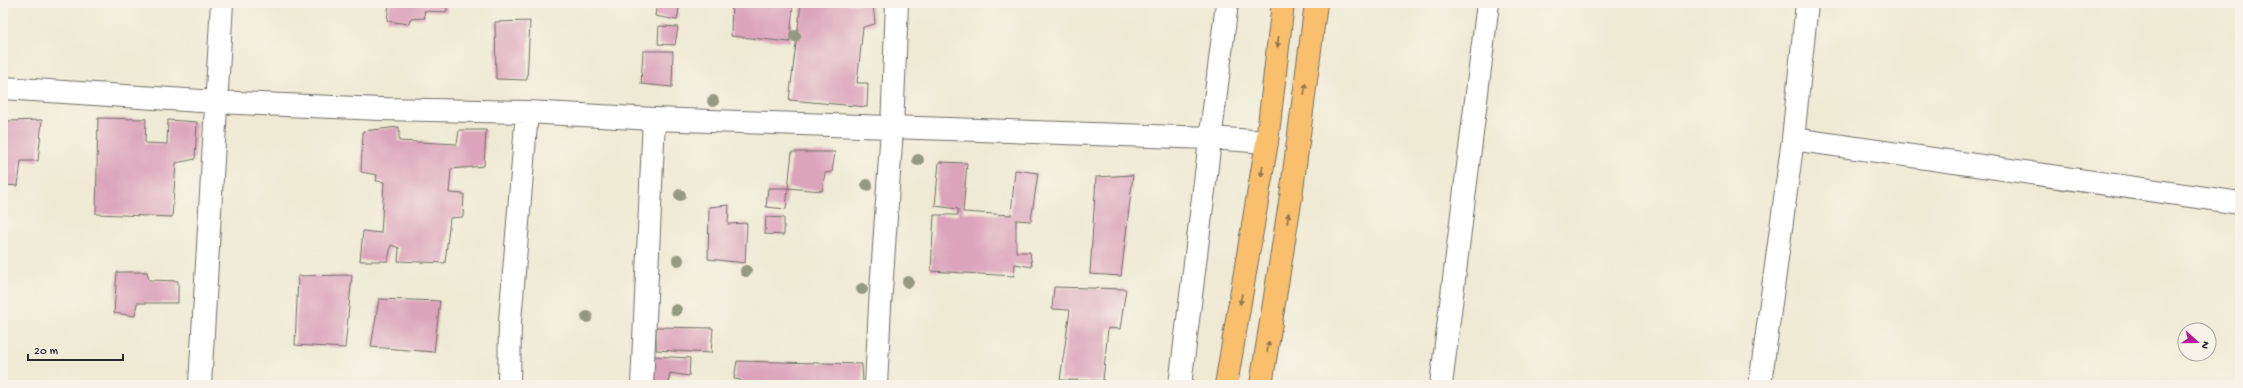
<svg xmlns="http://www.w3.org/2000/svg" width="2243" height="388" viewBox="0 0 2243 388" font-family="'Gochi Hand',sans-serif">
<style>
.building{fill:#dca4bb}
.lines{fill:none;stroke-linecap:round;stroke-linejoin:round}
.minor-casing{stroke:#706e66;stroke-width:24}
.primary-casing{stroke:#706e66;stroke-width:24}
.minor{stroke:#fff;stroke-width:22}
.primary{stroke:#f9bf6d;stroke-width:22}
.tree{fill:#969981}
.oneway{fill:#92754c}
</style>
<rect width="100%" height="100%" fill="#f7f3e8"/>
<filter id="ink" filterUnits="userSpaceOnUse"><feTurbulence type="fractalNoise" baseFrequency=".025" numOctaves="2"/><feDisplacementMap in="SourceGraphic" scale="8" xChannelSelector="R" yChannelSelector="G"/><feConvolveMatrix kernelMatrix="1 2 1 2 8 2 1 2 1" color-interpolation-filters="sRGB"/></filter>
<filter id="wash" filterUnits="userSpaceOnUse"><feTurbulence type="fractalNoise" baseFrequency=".012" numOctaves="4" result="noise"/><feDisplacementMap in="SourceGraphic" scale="16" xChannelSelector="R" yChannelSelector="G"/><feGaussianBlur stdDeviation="0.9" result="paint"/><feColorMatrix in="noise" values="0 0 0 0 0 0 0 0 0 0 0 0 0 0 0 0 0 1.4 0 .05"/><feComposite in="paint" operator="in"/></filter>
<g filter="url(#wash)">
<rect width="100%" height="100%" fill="#efead4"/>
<g id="blocks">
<path class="building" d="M389,3h58v9l-23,-1 1,7 -15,1 -1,5 -22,-3z
M657,3h23l-3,17 -22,-4z
M732,3h61l-3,39 -59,-6z
M801,3l72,1 2,20 -12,3 -6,56h11l-1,24 -78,-7z
M530,21l-3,59 -31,-1 -1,-57z
M659,26l19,1 -3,18 -17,-1z
M643,51h30l-1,36 -31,-3z
M98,118l48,1 -1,24 22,1 1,-24 29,2 -2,37 -19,4 -4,54 -76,-3z
M42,120l-4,41h-17l-3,25 -13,-1 2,-64z
M399,127v14l58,3 2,-14h27l-2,36 -33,3 -2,24 15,1 -1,23 -13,1 -5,45 -47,-2 1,-13 -8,-3 -3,16h-28l3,-30 18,2 3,-51 -8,-1 1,-6 -16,-3 2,-41z
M792,152h43l-3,20 -7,1 -3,18 -34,-3z
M939,162l28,1 -4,49 48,3 4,-45 23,3 -7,48 -15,-1v32h14l2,15 -17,-3 -1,12 -83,-5 3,-56h24v-6l-23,-3z
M1133,175l-12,101 -31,-2 6,-97z
M768,188h20l-2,21 -20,-2z
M729,205l-1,19 19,-1 -2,40 -37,-4 1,-52z
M766,217l18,1v17l-19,-1z
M117,272h30l2,8 29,1v22h-41l-2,13 -21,-3z
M352,275l-7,73 -50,-3 3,-69z
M1054,287l72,2 -6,40 -12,-1 -5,53 -43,-1 10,-70 -18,-1z
M379,299l61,2 -6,51 -63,-5z
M656,327l57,1 -2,25 -55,-3z
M652,356l38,2 -1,18 -19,-3 -2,12h-21z
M737,361l125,3 1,21h-122v-5l-7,-1z"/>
</g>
</g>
<g filter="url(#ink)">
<use href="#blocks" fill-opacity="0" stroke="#706e66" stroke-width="1"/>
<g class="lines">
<defs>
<path id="minor" d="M3,88l213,14 165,7 146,3 127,7 556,19 57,4
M1793,139l447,64
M200,385l22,-382
M509,385l1,-64 17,-209
M642,385l12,-266
M876,385l4,-79 12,-178 5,-125
M1180,385l47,-382
M1441,385l47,-382
M1760,385l33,-246 14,-136"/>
<path id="primary" d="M1226,385l41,-243 16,-139
M1261,385l30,-189 25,-193"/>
</defs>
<use href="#minor" class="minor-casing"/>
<use href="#primary" class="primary-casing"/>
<use href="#minor" class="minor"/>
<use href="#primary" class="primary"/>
</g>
<g class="tree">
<circle cx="795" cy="36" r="6"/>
<circle cx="713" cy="101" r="6"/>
<circle cx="918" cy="160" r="6"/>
<circle cx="867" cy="185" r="6"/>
<circle cx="680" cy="195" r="6"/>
<circle cx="678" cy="260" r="6"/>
<circle cx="746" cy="271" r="6"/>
<circle cx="908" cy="282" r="6"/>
<circle cx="862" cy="289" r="6"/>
<circle cx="676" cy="310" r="6"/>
<circle cx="587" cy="317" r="6"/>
</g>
<defs><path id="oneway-solid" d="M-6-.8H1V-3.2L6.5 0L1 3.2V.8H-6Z"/></defs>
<g class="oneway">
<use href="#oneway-solid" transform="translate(1278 42) rotate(96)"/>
<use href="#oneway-solid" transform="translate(1305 89) rotate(-83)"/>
<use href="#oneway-solid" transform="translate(1262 171) rotate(99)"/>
<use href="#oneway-solid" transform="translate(1288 218) rotate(-82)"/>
<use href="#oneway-solid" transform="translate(1241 299) rotate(99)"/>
<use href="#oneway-solid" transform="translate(1268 347) rotate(-80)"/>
</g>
</g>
<rect width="2243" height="388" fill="none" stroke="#f7f3e8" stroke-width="16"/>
<g transform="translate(2197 342) rotate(111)"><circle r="19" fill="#f7f3e8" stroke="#a5a39c"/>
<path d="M0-3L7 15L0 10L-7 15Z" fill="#b5179e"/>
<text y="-6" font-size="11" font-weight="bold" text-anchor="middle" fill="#2b2b2b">N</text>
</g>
<path d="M28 354v6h95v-6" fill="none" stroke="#2b2b2b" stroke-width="2"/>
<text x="34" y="354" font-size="12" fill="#2b2b2b" stroke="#f7f3e8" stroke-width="3" paint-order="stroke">20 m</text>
</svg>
